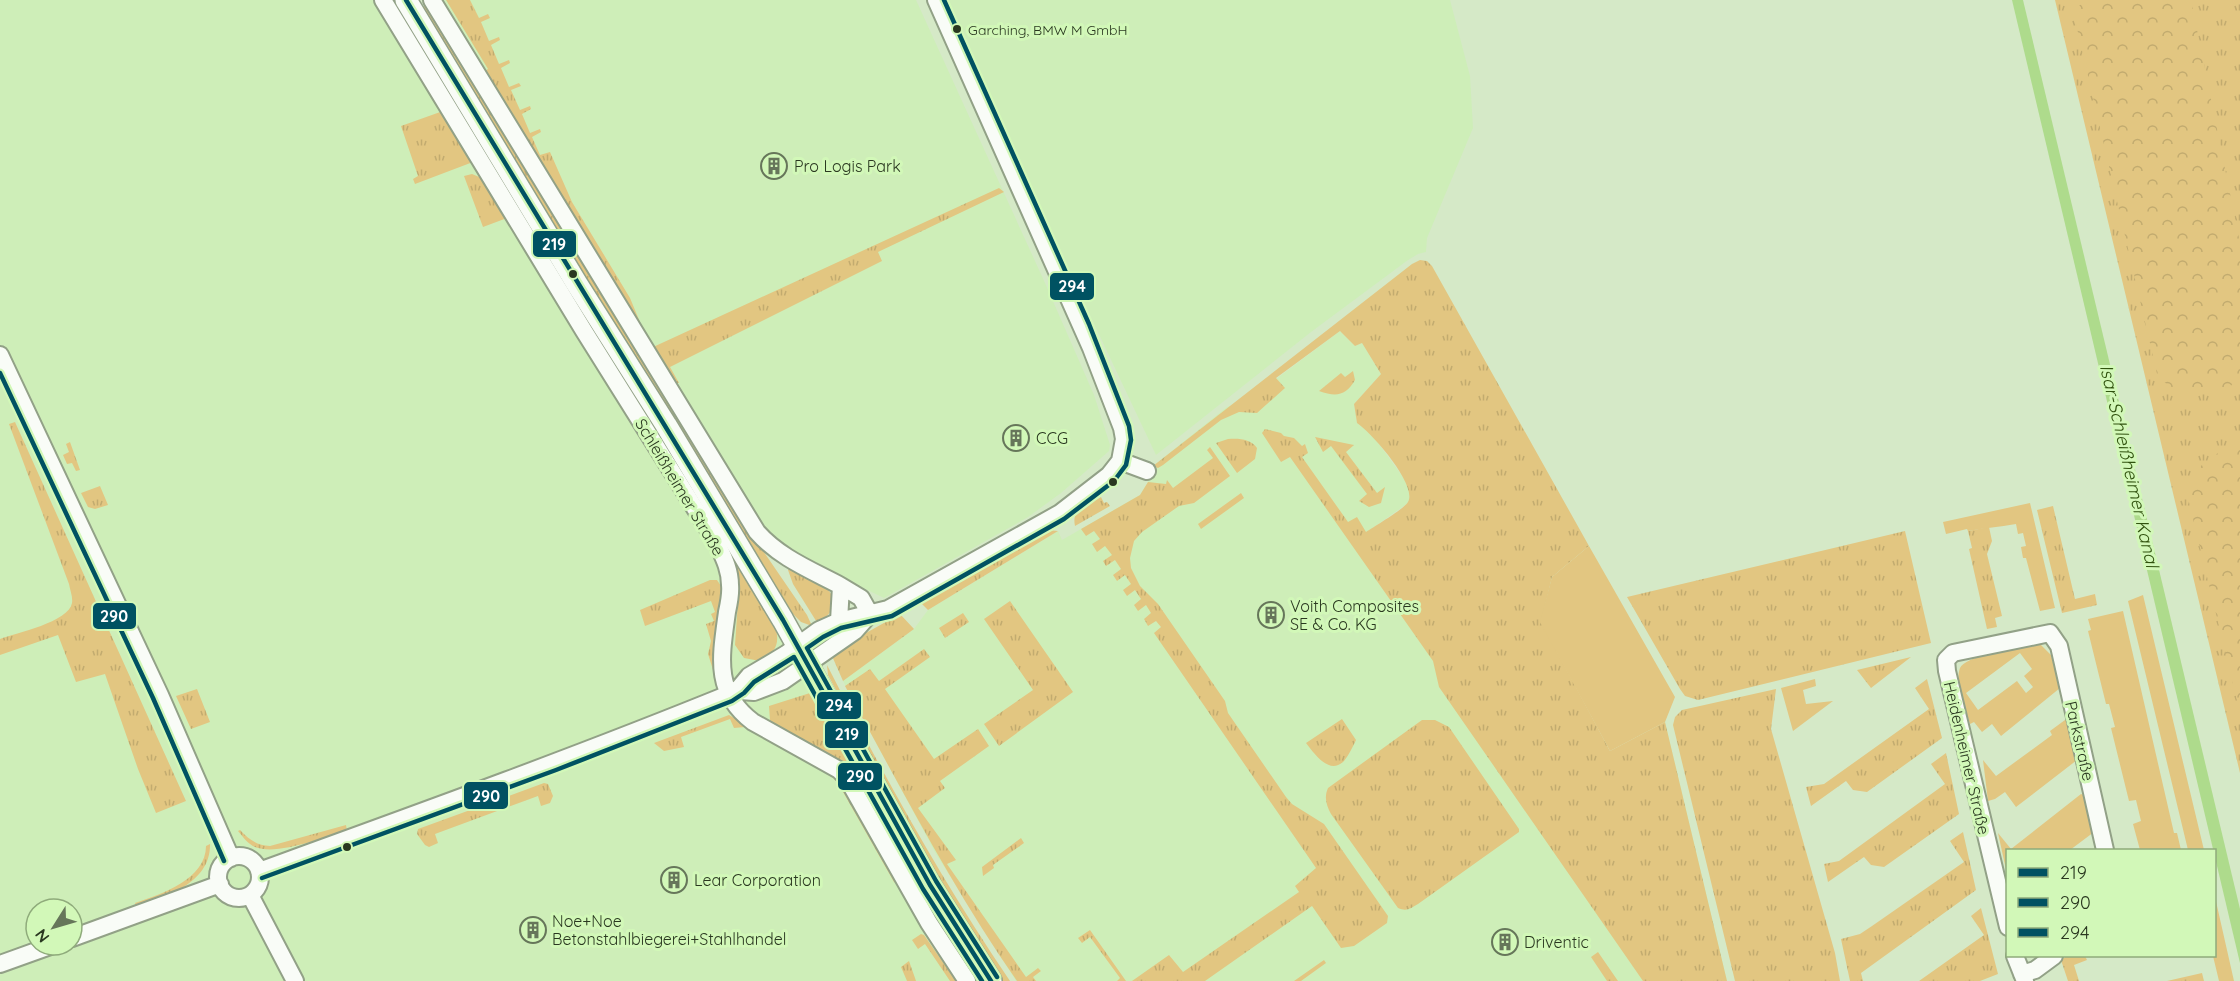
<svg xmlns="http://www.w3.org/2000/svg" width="2240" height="981" viewBox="0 0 2240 981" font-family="Quicksand,sans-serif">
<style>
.built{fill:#ceeeb8;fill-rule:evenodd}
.grass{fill:url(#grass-tufts)}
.forest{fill:url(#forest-crowns)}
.green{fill:#e2c681;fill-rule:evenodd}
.water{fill:#aedb8c}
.pier{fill:#d5e9c7}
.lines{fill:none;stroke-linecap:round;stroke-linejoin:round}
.minor-casing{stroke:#92a187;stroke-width:20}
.major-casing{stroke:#92a187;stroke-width:24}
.minor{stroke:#f9fcf7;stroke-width:16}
.major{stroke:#f9fcf7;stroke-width:21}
.bus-1-casing{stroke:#d2f8b8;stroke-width:9}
.bus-2-casing{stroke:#d2f8b8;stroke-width:9}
.bus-3-casing{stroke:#d2f8b8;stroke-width:9}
.bus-1{stroke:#005262;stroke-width:4.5}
.bus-2{stroke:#005262;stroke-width:4.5}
.bus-3{stroke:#005262;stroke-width:4.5}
.bus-dot{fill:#2a3820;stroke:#d2f8b8;stroke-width:2}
.labels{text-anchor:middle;stroke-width:6;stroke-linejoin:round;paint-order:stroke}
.bus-label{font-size:14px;fill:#2a3820;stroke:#d2f8b8;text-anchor:start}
.poi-label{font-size:16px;fill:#2a3820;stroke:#d2f8b8;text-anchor:start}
.street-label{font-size:16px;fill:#2a3820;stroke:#d2f8b8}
.water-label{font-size:18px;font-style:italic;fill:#30520e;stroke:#d2f8b8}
.line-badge{stroke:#d2f8b8;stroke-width:2}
.badge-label{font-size:16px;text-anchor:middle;font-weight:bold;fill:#fff}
</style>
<defs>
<pattern id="grass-tufts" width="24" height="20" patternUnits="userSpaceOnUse" patternTransform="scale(1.5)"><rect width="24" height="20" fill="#e2c681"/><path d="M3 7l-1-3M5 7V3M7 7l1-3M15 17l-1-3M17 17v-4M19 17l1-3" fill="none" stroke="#c2ab6f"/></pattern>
<pattern id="forest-crowns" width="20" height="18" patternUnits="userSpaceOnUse" patternTransform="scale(1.5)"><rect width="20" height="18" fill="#e2c681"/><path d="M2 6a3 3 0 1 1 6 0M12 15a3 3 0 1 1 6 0" fill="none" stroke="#c2ab6f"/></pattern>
</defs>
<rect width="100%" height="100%" fill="#d5e9c7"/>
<path class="built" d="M0,0h410l580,981h-990zM36,909h36v36h-36z
M439,0h477l129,283 49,112 16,50 -1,6 -48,42 -33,24 -144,81 -110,-53z
M947,0h503l20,76 3,52 -46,110 -1,14 -8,2 -10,6 -97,72 -155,123 -69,-146z
M1340,331l15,15 7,-3 19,31 -27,30 3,18 12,8 10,14 26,36 6,13 -3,10 -41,29 179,280 119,-90 62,259h-711l-80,-127 -93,-173 71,-52 14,-19 130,-79 4,9 78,-45 8,-13 5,-16 74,-59 57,-19 -8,-9z"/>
<path class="grass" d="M446,0h24l9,18 9,-4 2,4 -9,4 8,19 10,-4 1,3 -9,5 8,19 10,-4 1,3 -9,5 8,19 10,-4 2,3 -10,4 9,20 10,-4 1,3 -9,5 8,19 10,-4 1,3 -9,5 8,18 10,-3 22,50 58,96 12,29 -3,3 -156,-258 5,-3z
M2055,0h185v773z
M425,1l313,513 69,101 5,11 -11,-4 -8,-8 -85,-140 -133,-209 -152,-250z
M443,111l30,51 -58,22 -2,-5 5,-3 -17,-50z
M472,174l12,5 23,39 -24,9 -19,-51z
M999,188l5,4 -126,60 4,9 -212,106 9,16h-7l-21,-35z
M1420,260l7,1 5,5 157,280 -37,31 -11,45 69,129 55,-29 62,259h-84l-204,-294 -6,-26 -143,-204 -9,5 -19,-29 3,-4 16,4 3,3 10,2 8,8 3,-2 3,9 -6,4 46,65 9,-5 9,15c9,-6 38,-23 42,-30 10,-17 -37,-70 -51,-79l-3,-19 27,-30 -19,-31 -7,3 -15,-15 -64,47 9,10 -28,25 -18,-1 -18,8 -58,45 -5,3 -5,-2 259,-202z
M581,302l195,327c4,17 -2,24 -16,32l-16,-3 -9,-13 4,-59 -5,-23 -156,-252z
M1353,371l2,9c-9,16 -19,17 -36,11l22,-18 4,4z
M15,422l171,379 -30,12 -18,-44 -33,-95 -29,8 -18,-47 -58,20v-16c16,-6 69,-17 72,-36 1,-6 -2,-13 -3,-19l-60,-160z
M1315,437l39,8 -8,7 31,41 8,-6 -4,16 -12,4 -10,-6 8,-7 -36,-48 -8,6z
M1228,439c11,-1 23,0 29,9l-2,11 -18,14 -21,-30z
M70,442l10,28 -4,1 -4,-8 -5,1 -4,-9 6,-3 -3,-8z
M1210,447l20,29 -36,27 -15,3 -37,26 -8,9 -4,17 1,10 9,18 18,18 67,97 3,12 58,84 6,7 32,20 64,92 -1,7 -33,23 -13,2 -29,-42 -107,75h-73l37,-26 14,17 116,-80 -4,-6 21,-18 -162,-235 7,-6 -5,-6 -8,5 -4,-7 7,-6 -5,-8 -8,6 -4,-6 7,-6 -6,-9 -8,6 -4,-6 8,-6 -6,-9 -8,6 -4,-6 8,-6 -6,-9 -9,6 -3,-5 9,-6 -7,-9 -8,6 -5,-8 8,-5 -6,-8 -8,5 -5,-7 59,-34 8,-13 18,2 1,-4 6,8 40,-30 -6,-8z
M100,486l8,19 -13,4 -7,-2 -7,-14z
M1241,493l3,5 -43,31 -3,-5z
M1101,497l3,6 3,-1 3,4 -35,20c-4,-18 12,-21 26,-29z
M2053,506l22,93 20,-5 2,11 -35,8 -25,-103z
M1989,527l3,14 -5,13 15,62 -7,2 2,9 -10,2 -18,-80 3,-1 -4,-17z
M1048,530l10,1 -130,79 -8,-8z
M1905,531l26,112 -233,57 -13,-4 -5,-7 -53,-92z
M789,568c25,11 68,27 29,56l-25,-40 -5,-14z
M710,580h7l4,6 1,9 -8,78 -6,-19 3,-13 -5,-17 8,-3 -3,-7 4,-2 -4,-11 -66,25 -5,-16z
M1010,601l63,91 -74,54 -15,-22 49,-34 -49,-71z
M963,613l6,9 -24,16 -6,-10z
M900,614l14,15 -71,52 -11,-25 16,-13z
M924,649l6,8 -45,32 49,70 44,-30 11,17 -49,35 5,7 -27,20 38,52 -9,4 79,113 12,-9 3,3 -8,6 3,4h-19c-65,-93 -117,-195 -172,-295l25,-17 9,12z
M1911,657l-40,31 -14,-18z
M827,665c55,108 115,216 183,316h-7l-44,-66 -42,-72 -89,-168z
M1927,679l15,59 -75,54 -14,-2 -7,-9 -35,25 -5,-19 18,-3 105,-75 -14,-21z
M197,689l13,33 -19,7 -15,-33z
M1776,689l-5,40 64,224 5,28h-105l-62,-256 2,-8 7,-7z
M810,693c20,27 32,60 49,89 40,67 81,133 124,199h-9l-22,-32 -99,-172 -78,-51 -5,-6 -1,-14z
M729,715l103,58 8,7 59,105 -5,-3 -56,-99 -10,-11 -83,-45 -11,1 -4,-9 -49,18 3,10 -20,4 -10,-8z
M1342,719l14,21c-3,6 -7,15 -12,21 -15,15 -30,-8 -38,-18z
M1422,720h13l14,7 70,102v3l-101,72c-7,4 -11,8 -20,4l-67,-94c-5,-9 -7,-17 -3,-26z
M1946,753l13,61 -75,53 -13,-2 -7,-8 -36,25 -4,-18 15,-3 106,-77 -14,-20z
M544,783l4,1 5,12 -3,7 -9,3 -3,-10 -103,38 3,9 -9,4 -4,-2 -8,-11 1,-5z
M346,825l1,6c-23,6 -70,25 -92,16 -7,-3 -12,-10 -17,-16l2,-1c9,10 17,15 30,16z
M1963,832l13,58 -115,83 2,8h-13l-9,-42 19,-5 12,-8 92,-64 -14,-21z
M1021,838l3,5 -31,22 1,3 -11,8 -1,-9z
M210,844c1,39 -44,52 -73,65l-2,-6c27,-9 71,-24 71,-57z
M1981,908l17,66 -18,7h-61l65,-46 -13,-19z
M1090,930l36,51h-9l3,-3 -30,-41 -8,6 -4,-5z
M921,934l3,1 32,46h-6l-25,-37 -7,5 -6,-9z
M1598,952l20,29h-11l-16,-24z
M2067,956h18l2,4 -13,5 5,16h-11l-7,-21z
M1324,960l2,3 -25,18h-7z
M909,961l6,17 1,3h-9l-6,-14z
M2202,973l2,8h-37z"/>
<path class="forest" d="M2086,0h105l49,243v135l-13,11 -51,1 -18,-12 -85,-367z
M2240,436v277l-52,-215 5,-26z"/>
<path class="green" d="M2030,503l25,105 -15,3 -14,-53h-3l-2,-11 5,-1 -3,-13 -5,1 -2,-10c-17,3 -31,4 -48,7l-1,-2 -21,5 -3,-12z
M1589,546l86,151 -10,25 -55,29 -70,-129 12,-45z
M2143,595l61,255h-16l-60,-249z
M2123,611l51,222h3l4,17h-41l-7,-26 8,-3 -5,-21 -7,1 -18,-73 4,-1 -6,-23h-3l-18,-73 3,-1 -3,-11z
M2041,645l10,10 9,33 -59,48 -9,-12 -10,8 -8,-10 -4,2c-4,-15 -16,-40 -10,-56 5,-13 66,-23 81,-23zM2020,653l12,16 -8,7 9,11 -7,6 -9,-12 -39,29 -12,-17z
M1815,679l1,7 -13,4 3,14 27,-3 -40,30 -12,-43z
M2065,720h4l8,40 -61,47 -11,-15 -10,7 -7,2 -5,-41 13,16 56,-41 -2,-4z
M2081,794l5,2 8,36 -24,18h-62l-1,24 -9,-41 13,16z
M2215,897l19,84h-15l-6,-25h1z"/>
<path class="water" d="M2012,0h11l217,909v54z"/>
<path class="pier" d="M2141,476l4,16 -20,5 -4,-17z"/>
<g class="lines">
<defs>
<path id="minor" d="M383,0l201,331 134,214c6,13 12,25 12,40 1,9 -1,18 -3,27 -6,44 -14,80 26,110l86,48 8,8 82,145 38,58
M432,0l325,532c23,26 54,38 84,54l-2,35
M0,355l160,340 71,163
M1120,461l27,10
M841,586l20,12 9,16
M729,694l11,-3 14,1 29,-11 72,-50 15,-17
M218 877a21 21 0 1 1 42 0a21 21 0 1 1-42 0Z
M259,871c157,-57 315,-114 470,-177l10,-6 10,-12 37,-22 33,-24 20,-9 49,-12 172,-96 49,-38 11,-14 4,-22 -2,-11 -31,-80 -155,-348
M250,895l45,86
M2008,927l-61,-256 -1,-11 7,-7 97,-20 9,13 46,204
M72,938l148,-54
M2015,956l10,25
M0,964l53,-19
M2022,974l13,-4 19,-14"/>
<path id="major" d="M406,0l171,284 89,141 117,195 147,265 61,96"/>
</defs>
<use href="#minor" class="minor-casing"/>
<use href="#major" class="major-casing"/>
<use href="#minor" class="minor"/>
<use href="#major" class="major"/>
<defs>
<path id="bus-1" d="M406,0l377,620 147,265 61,96"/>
<path id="bus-2" d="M0,373l153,325 71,163
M262,878l294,-108 176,-69 12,-8 10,-11 40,-25 129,232 59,92"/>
<path id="bus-3" d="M944,0l145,324 40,102 2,14 -5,25 -12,16 -50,38 -172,97 -51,12 -18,9 -16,11 129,233 61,96"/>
</defs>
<use href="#bus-1" class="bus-1-casing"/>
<use href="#bus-2" class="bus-2-casing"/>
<use href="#bus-3" class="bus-3-casing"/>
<use href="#bus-1" class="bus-1"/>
<use href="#bus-2" class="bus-2"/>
<use href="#bus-3" class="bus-3"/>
</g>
<defs>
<symbol id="building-ring" viewBox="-11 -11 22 22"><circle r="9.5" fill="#d2f8b8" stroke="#66765a" stroke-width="1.5"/><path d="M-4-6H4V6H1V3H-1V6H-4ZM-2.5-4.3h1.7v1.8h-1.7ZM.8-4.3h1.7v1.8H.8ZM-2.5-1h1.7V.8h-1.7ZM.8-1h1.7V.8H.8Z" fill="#66765a"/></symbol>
</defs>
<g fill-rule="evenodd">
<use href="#building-ring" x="759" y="151" width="30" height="30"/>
<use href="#building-ring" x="1001" y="423" width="30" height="30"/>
<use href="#building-ring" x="1256" y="600" width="30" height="30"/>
<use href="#building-ring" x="659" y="865" width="30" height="30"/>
<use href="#building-ring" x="518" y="915" width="30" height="30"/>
<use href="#building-ring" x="1490" y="927" width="30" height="30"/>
</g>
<g class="bus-dot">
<circle cx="957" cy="29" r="5"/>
<circle cx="573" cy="274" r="5"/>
<circle cx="1113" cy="482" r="5"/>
<circle cx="347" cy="847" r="5"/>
</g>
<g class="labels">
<g class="bus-label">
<text x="968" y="35">Garching, BMW M GmbH</text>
</g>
<g class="poi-label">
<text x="794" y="172">Pro Logis Park</text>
<text x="1036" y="444">CCG</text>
<text x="1290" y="612">Voith Composites<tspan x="1290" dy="18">SE &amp; Co. KG</tspan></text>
<text x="694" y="886">Lear Corporation</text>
<text x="552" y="927">Noe+Noe<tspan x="552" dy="18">Betonstahlbiegerei+Stahlhandel</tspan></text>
<text x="1524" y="948">Driventic</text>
</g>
<g class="street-label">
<text transform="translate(680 487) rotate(59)" y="6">Schleißheimer Straße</text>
<text transform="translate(2080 741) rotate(77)" y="6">Parkstraße</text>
<text transform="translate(1967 758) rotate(77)" y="6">Heidenheimer Straße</text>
</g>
<g class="water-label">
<text transform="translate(2129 466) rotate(77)" y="6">Isar-Schleißheimer Kanal</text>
</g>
</g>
<g class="line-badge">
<rect x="532" y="230" width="45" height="28" rx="6" fill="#005262"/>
<rect x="1049" y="272" width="46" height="29" rx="6" fill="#005262"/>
<rect x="92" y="602" width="45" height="28" rx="6" fill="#005262"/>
<rect x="816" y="691" width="46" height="29" rx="6" fill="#005262"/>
<rect x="824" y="720" width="45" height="29" rx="6" fill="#005262"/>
<rect x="837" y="762" width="46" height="29" rx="6" fill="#005262"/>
<rect x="463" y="781" width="46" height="29" rx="6" fill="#005262"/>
</g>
<g class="badge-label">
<text x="554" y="250">219</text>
<text x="1072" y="292">294</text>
<text x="114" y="622">290</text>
<text x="839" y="711">294</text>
<text x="847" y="740">219</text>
<text x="860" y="782">290</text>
<text x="486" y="802">290</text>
</g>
<rect x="2006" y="849" width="210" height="108" fill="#d2f8b8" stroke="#8fab7b" stroke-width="1.5"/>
<rect x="2018" y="868" width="30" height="9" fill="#005262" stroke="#8fab7b" stroke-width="1.5"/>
<text x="2060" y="879" font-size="18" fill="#2a3820">219</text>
<rect x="2018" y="898" width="30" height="9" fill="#005262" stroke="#8fab7b" stroke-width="1.5"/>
<text x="2060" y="909" font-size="18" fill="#2a3820">290</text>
<rect x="2018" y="928" width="30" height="9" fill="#005262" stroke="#8fab7b" stroke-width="1.5"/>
<text x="2060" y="939" font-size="18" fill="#2a3820">294</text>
<g transform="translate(54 927) rotate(233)"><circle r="28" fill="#d2f8b8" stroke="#8fab7b" stroke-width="1.5"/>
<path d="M0-4.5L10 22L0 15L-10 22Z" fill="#66765a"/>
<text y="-9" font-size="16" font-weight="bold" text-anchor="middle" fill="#2a3820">N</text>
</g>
</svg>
